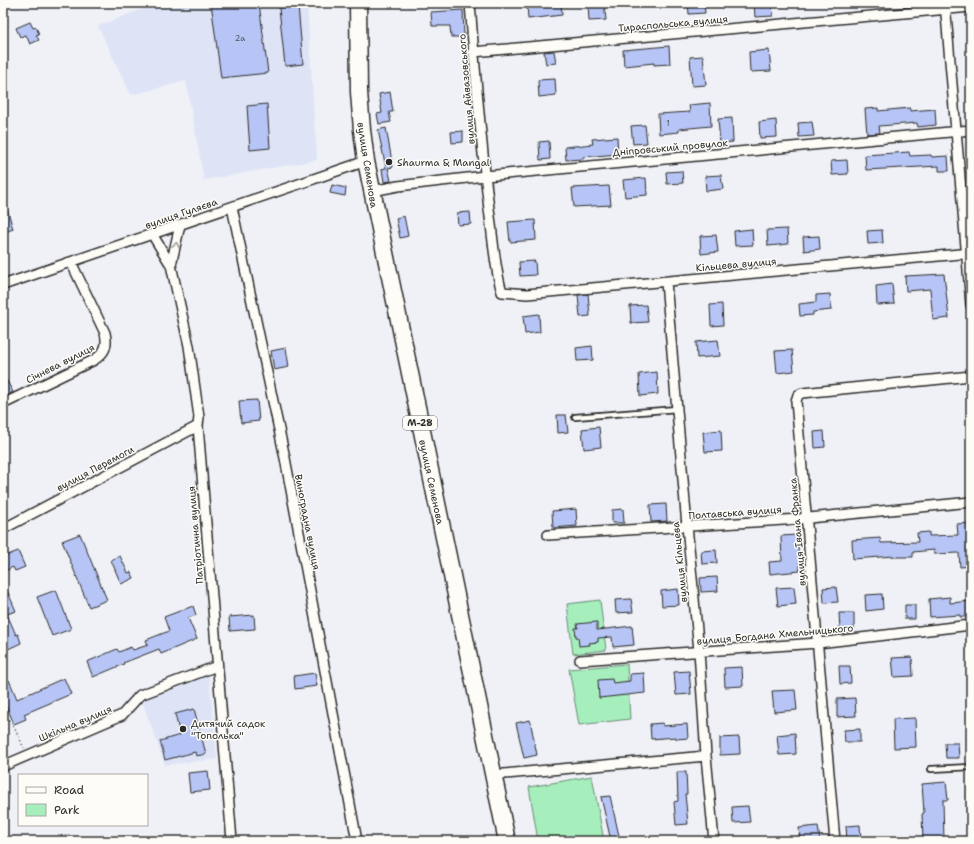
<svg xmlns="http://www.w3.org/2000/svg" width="974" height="844" viewBox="0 0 974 844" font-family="'Shantell Sans',sans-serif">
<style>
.built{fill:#dee4f6}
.green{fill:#a6eebc;stroke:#688c74}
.building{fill:#b6c5f5;stroke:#2b2b2b}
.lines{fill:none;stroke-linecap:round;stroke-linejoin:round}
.service-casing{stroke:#2b2b2b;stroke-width:8}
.minor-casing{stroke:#2b2b2b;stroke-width:12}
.trunk-casing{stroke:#2b2b2b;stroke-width:19}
.path{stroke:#2b2b2b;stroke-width:1.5;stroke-dasharray:1 3;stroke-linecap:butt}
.service{stroke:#fdfcf7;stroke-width:4.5}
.minor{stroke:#fdfcf7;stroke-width:9}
.trunk{stroke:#fdfcf7;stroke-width:16}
.oneway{stroke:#9e9e9b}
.poi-dot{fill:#2b2b2b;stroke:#fdfcf7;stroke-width:1.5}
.labels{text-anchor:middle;stroke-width:3;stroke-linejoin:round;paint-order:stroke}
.number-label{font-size:8px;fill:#4e525e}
.shield{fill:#fdfcf7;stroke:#6a6a68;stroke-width:1}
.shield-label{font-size:9px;font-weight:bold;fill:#2b2b2b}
.street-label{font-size:10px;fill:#2b2b2b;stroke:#fdfcf7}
.poi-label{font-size:10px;fill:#2b2b2b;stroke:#fdfcf7;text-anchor:start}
</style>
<rect width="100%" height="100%" fill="#eff1f7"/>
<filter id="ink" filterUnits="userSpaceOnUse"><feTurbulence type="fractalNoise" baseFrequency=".025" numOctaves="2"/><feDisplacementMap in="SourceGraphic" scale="8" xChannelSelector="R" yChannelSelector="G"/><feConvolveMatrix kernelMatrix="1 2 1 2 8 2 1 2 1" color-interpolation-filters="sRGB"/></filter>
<g filter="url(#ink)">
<path class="built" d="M144,3h163l10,157 -113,20 -18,-99 -55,14 -33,-69 47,-18z
M209,675l8,84 -52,6 -24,-67z"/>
<path class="green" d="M600,600l6,50 -33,4 -6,-50z
M627,664l3,55 -51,6 -10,-56z
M592,776l12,65h-66l-9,-54z"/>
<path class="building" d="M211,3h48l9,70 -47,5z
M527,3h34l1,12 -34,4z
M588,3h16l2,17 -17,1z
M688,3h16l1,10 -16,1z
M754,3h18l1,13 -18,1z
M298,6l5,58 -18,2 -6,-58z
M463,10l1,27h-13l-1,-11h-18l-1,-14z
M30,22l3,6 3,-1 3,7 -3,1 3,5 -9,4 -4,-9 -6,2 -4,-9z
M669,46l1,18 -16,1v-2l-30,3 -1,-16z
M769,50l2,21 -21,1 -1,-20z
M554,51l2,12 -10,1 -2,-12z
M703,56l3,29 -14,1 -2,-29z
M555,79l1,16 -17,2 -1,-17z
M390,92l3,20h-4l2,10 -12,2 -2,-10 5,-1 -3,-19z
M710,103l1,23 -32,3v3l-20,2 -1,-20 32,-2 -1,-7z
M267,104l3,44 -20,2 -3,-44z
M878,108v3l32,-3v3l25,-2 1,16 -18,2 -1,-4 -38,3 1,7 -13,1 -2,-25z
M732,118l1,24 -13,1 -2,-24z
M776,120l1,17 -17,1 -1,-16z
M812,122l2,14 -15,1 -1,-14z
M645,125l2,18 -14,1 -2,-18z
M386,128l7,39 -5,1 3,13 -7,1 -2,-13 4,-1 -8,-38z
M463,131v11l-11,1 -1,-11z
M617,137l1,17 -35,3v2l-17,1 -1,-13 28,-3 -1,-5z
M549,141l1,18 -10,1 -1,-18z
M909,152l1,4 21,-1 1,2 16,-1 1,15h-10v-5l-73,4 -1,-15z
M847,160l1,14 -16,1 -1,-14z
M682,171l1,12 -16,1 -1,-12z
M721,175l2,14 -17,2 -1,-15z
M646,178l1,17 -22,2 -2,-17z
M332,185l14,3 -1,8 -15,-3z
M609,186l2,19 -37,2 -2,-19z
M3,201h2l8,28 -10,4z
M470,212l1,12 -13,1 -1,-12z
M404,216l4,20 -8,2 -4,-20z
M535,220l1,20 -26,2 -2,-20z
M752,229l1,16 -18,1 -1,-15z
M787,229l1,15 -20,2 -1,-16z
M882,230l1,13 -15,1 -1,-13z
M716,235l2,17 -17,2 -1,-18z
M819,236l1,13 -16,2 -1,-14z
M535,261l1,14 -16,1 -1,-14z
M944,274l5,44 -16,2 -3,-31 -24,2 -1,-15z
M892,284l2,20 -17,1 -1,-19z
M588,294l2,22 -10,1 -2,-22z
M830,294l1,16 -18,2v3l-13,1 -1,-12 17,-2v-7z
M722,304l1,21 -12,1 -1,-21z
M646,305l2,17 -17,1 -1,-17z
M539,314l1,18 -15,2 -2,-18z
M718,340l2,16 -23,2 -1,-16z
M592,346l1,14 -16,1 -1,-13z
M286,348l3,19 -15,3 -3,-19z
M792,350l2,21 -17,2 -2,-22z
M657,372l1,22 -18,2 -1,-22z
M3,374l10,18 -10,5z
M257,400l2,21 -18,2 -2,-22z
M557,415h9l2,17 -10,1z
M599,427l2,20 -17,2 -2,-20z
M721,430l1,21 -17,1 -2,-20z
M824,431l1,16 -10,1 -1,-16z
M666,504l1,17 -16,1 -1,-17z
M576,509l1,17 -24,2 -1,-17z
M623,509l1,14h-12v-13z
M970,523l1,43 -11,1 -1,-14 -25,1v-4l-21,2v5h-19v-1l-41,3 -1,-19 28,-2 1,5 37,-1 -1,-9 12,-1v4l29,-1 -1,-11z
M80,534l27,66 -18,7 -27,-66z
M797,535l3,36 -30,3 -1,-12 13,-1 -1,-25z
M716,550l1,13 -15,1 -1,-13z
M18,551l7,16 -10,4 -2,-4 -10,5v-15z
M120,556l8,17 3,-1 3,6 -13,6 -10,-24z
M717,577l1,14 -17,1 -1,-14z
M3,581l13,30 -9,3 9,21 2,-1 3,9 -15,7 -3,-6z
M794,587l2,17 -18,2 -2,-18z
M836,587l2,15 -14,1 -1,-15z
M678,589l1,16 -17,1 -1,-15z
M56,590l15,39 -19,7 -15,-39z
M882,594l1,15 -17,2 -1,-16z
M950,597v6l21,-2v16h-11v-2l-30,2 -1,-18z
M631,599l2,13 -17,1 -1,-13z
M905,605h10v14h-10z
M193,606l3,9 -8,3 9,21 -36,15 -2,-5 -36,14 1,1 -31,13 -6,-15 30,-13 2,3 12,-5 2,3 15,-5 -2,-5 23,-9 -5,-14z
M839,613h15v16l-14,1z
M254,615l1,14 -25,2 -1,-14z
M597,622v8l35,-4 2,19 -21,2 -1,-10 -14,1v4l-9,1 1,2 -11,1 -1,-9h-2l-1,-9h3l-1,-4z
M912,657l1,19 -19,1 -2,-19z
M839,666h11l1,17 -11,1z
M742,667l1,19 -18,1 -1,-19z
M689,671l2,23 -15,1 -2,-23z
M315,673l2,13 -22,3 -1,-13z
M644,673l1,20 -46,5 -1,-18 14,-1 1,4 17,-2v-7z
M64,678l7,16 -47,20 2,5 -12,5 -11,-26v-15l6,-3 8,19z
M795,690l2,20 -23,2 -2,-21z
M855,698l1,18 -19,1v-18z
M194,709l12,45 -10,2 -1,-4 -30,8 -5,-19 20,-6 -5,-21z
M915,718l1,29 -22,1 -1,-29z
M530,720l7,35 -13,3 -8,-35z
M663,723v3l24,-2 1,14 -12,1v-2l-25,2 -1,-15z
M860,729v13h-15l-1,-12z
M795,733l1,21 -17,1 -2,-20z
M739,737l1,17 -20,1v-17z
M945,743h13l1,15h-13z
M208,771l2,19 -20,2 -2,-19z
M677,772h9l1,22h-2l3,30 -12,1 -2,-23 4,-1z
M946,782l2,18h-5l1,41h-21l-1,-27 2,-1 -2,-29z
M610,796l10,44 -5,1h-4l-10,-44z
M748,806l2,16 -17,1 -1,-16z
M860,825l1,16h-14l-1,-15z
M818,826l2,15h-20l-1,-13z"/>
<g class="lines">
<defs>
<path id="service" d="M575,417l102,-8
M931,769l40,-2"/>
<path id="minor" d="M470,3c5,69 11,137 19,206 4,27 5,57 13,83l25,2 444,-41
M945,3l26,302
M473,52l498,-45
M372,191l26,-5 87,-10 486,-46
M232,207l53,251 72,383
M152,234l19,31 18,81 10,71 -1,9 34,415
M171,265l9,-40
M666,282l21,244 12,125 7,105 8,85
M3,285l363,-124
M3,404l91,-44c11,-7 14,-14 11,-27l-34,-71
M3,529l195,-103
M548,535l251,-16 172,-17
M580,660l238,-17 153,-18
M3,766l119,-51 18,-20 77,-29
M493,775l213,-19
M835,841l-39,-440 2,-6 4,-2 169,-17"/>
<path id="trunk" d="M358,3l1,89 3,38 4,31 141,680"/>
</defs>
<use href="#service" class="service-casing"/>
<use href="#minor" class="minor-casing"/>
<use href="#trunk" class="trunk-casing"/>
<path class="path" d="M3,714l9,9 12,25"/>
<use href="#service" class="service"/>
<use href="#minor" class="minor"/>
<use href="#trunk" class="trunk"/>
</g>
<defs><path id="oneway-chevron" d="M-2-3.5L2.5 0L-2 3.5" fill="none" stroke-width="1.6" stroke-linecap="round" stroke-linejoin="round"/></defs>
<use class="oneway" href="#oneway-chevron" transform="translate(176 245) rotate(-78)"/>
</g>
<g class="poi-dot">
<circle cx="389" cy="162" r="4"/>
<circle cx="183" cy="729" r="4"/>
</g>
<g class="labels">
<g class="number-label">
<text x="240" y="41">2а</text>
<text x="668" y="126">1</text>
</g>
<rect class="shield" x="403" y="416" width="34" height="14" rx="3"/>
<g class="shield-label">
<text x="420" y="426">М-28</text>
</g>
<g class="street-label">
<text transform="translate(673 23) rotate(-5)" y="4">Тираспольська вулиця</text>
<text transform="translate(466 89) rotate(-95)" y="4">вулиця Айвазовського</text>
<text transform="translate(670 147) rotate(-5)" y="4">Дніпровський провулок</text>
<text transform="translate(368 165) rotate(81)" y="4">вулиця Семенова</text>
<text transform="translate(181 213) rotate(-19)" y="4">вулиця Гуляєва</text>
<text transform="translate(736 264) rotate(-5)" y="4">Кільцева вулиця</text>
<text transform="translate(60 363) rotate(-27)" y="4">Січнева вулиця</text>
<text transform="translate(95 468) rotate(-28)" y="4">вулиця Перемоги</text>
<text transform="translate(432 482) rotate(78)" y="4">вулиця Семенова</text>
<text transform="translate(735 512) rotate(-4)" y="4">Полтавська вулиця</text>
<text transform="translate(308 522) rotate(79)" y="4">Виноградна вулиця</text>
<text transform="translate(797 532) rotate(-95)" y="4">вулиця Івана Франка</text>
<text transform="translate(195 535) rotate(-95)" y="4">Патріотична вулиця</text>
<text transform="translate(679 562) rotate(-96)" y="4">вулиця Кільцева</text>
<text transform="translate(775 634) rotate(-5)" y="4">вулиця Богдана Хмельницького</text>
<text transform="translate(75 723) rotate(-23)" y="4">Шкільна вулиця</text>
</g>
<g class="poi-label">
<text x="397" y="166">Shaurma &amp; Mangal</text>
<text x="191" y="727">Дитячий садок<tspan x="191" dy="12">"Тополька"</tspan></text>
</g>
</g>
<rect width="974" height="844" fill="none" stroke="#fdfcf7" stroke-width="16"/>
<rect x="8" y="8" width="958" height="828" fill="none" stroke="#2b2b2b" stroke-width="1.5" filter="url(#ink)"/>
<rect x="18" y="774" width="130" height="52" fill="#fdfcf7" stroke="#a9a8a5"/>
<rect x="26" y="787" width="20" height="6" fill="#fdfcf7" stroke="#a9a8a5"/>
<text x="54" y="794" font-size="12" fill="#2b2b2b">Road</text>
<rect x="26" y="804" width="20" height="12" fill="#a6eebc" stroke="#a9a8a5"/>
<text x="54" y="814" font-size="12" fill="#2b2b2b">Park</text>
</svg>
